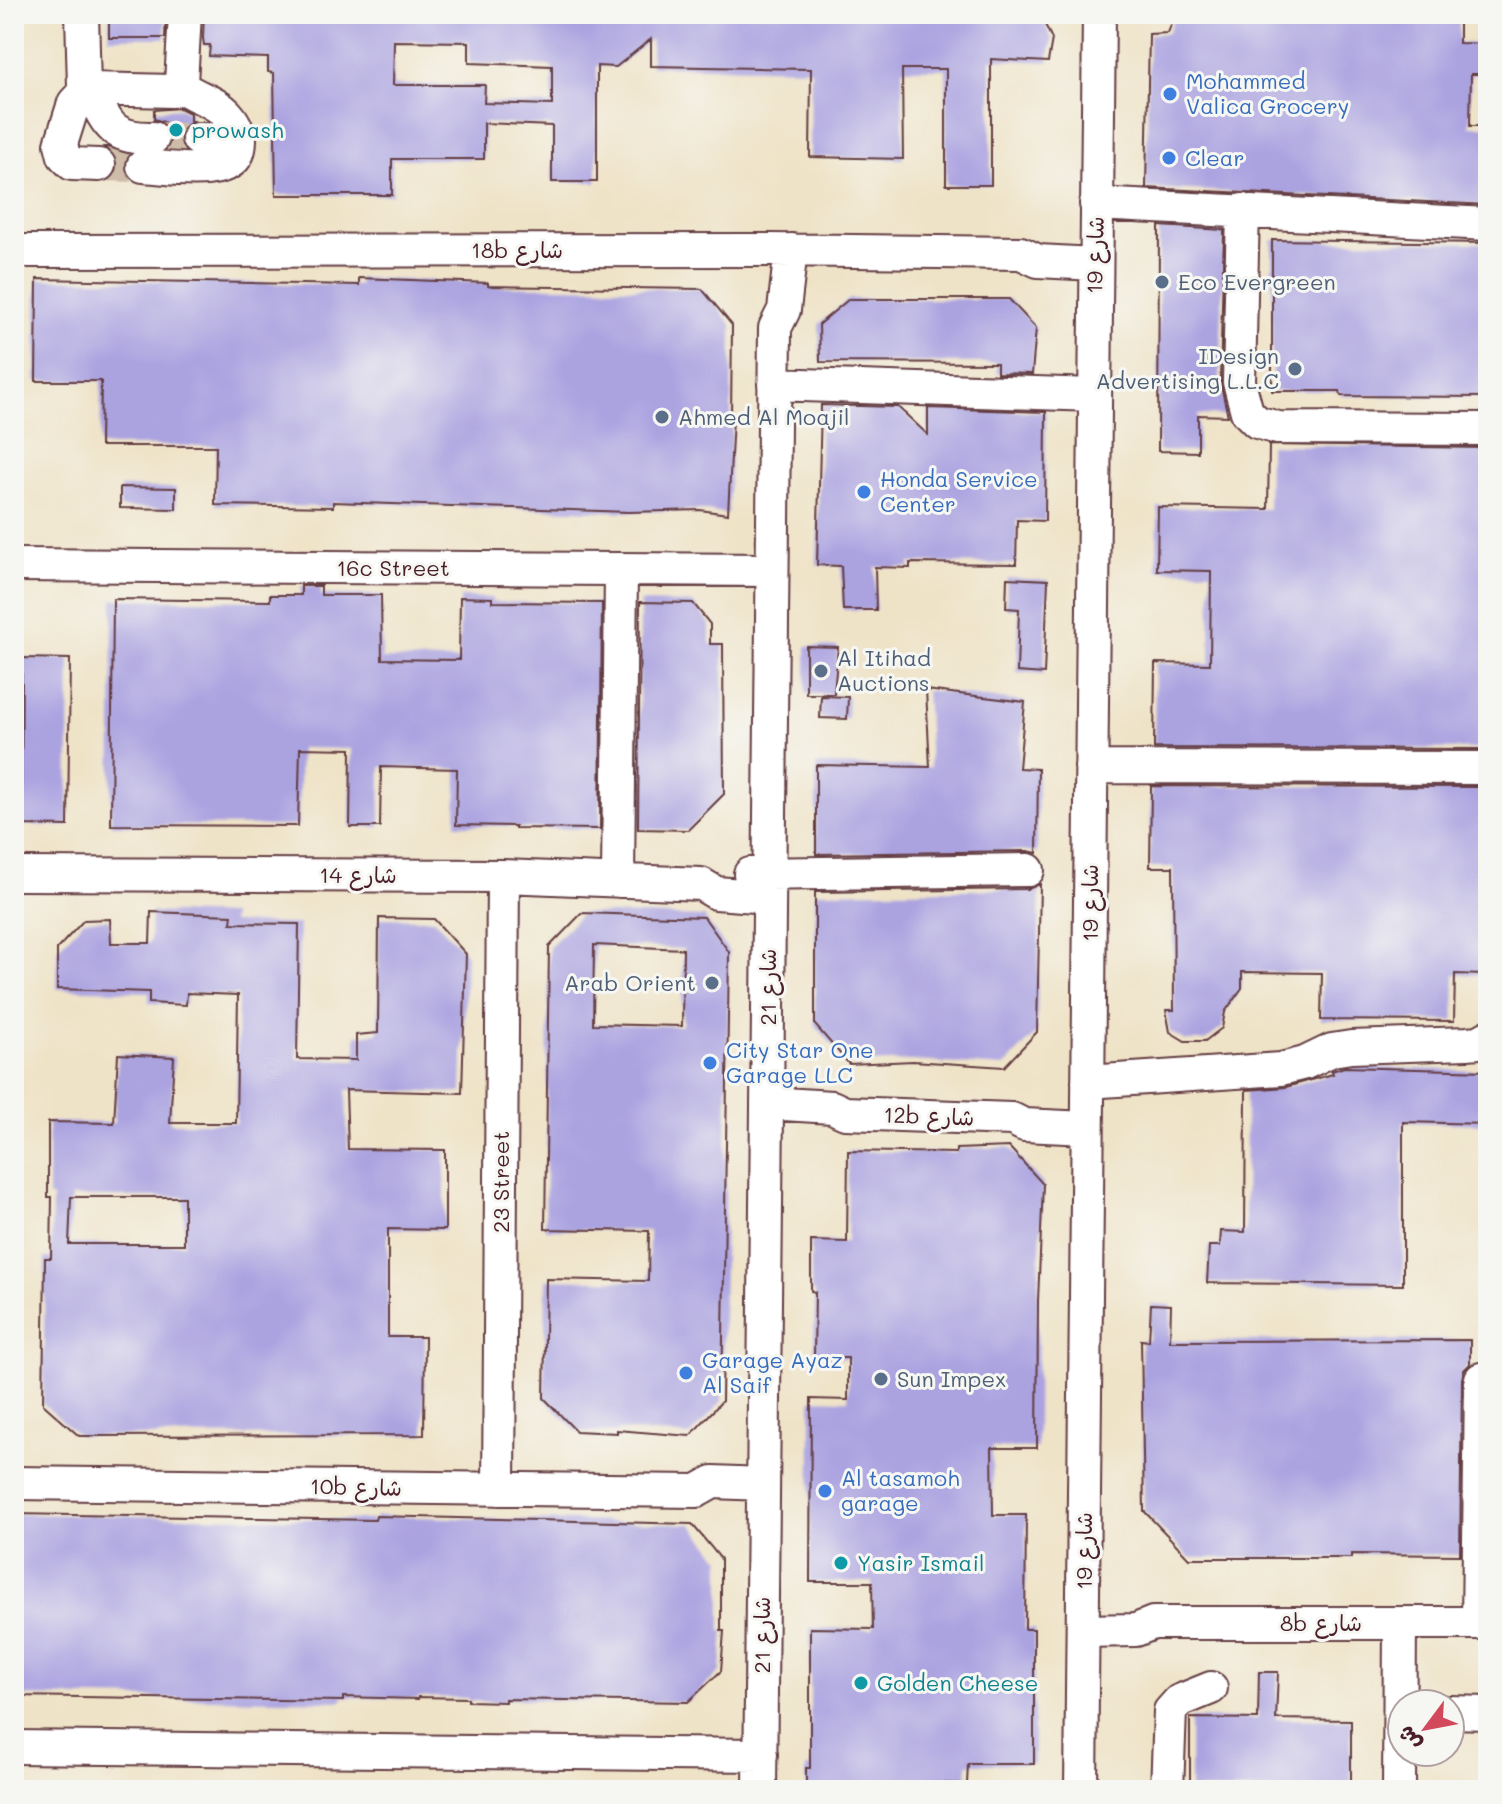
<svg xmlns="http://www.w3.org/2000/svg" width="1502" height="1804" viewBox="0 0 1502 1804" font-family="Mali,'Playpen Sans Arabic',sans-serif">
<style>
.building{fill:#aba3e0;fill-rule:evenodd}
.lines{fill:none;stroke-linecap:round;stroke-linejoin:round}
.minor-tunnel{stroke:#cebca8;stroke-width:32;stroke-dasharray:32 16;stroke-linecap:butt}
.minor-casing{stroke:#633c42;stroke-width:36}
.minor{stroke:#fff;stroke-width:32}
.shop-dot{fill:#3f7fe0;stroke:#f6f6f2;stroke-width:3}
.culture-dot{fill:#0f9aa8;stroke:#f6f6f2;stroke-width:3}
.service-dot{fill:#5c6f8a;stroke:#f6f6f2;stroke-width:3}
.labels{text-anchor:middle;stroke-width:6;stroke-linejoin:round;paint-order:stroke}
.shop-label{font-size:22px;fill:#366cbe;stroke:#f6f6f2;text-anchor:start}
.culture-label{font-size:22px;fill:#0d838f;stroke:#f6f6f2;text-anchor:start}
.street-label{font-size:22px;fill:#4a1f2b;stroke:#f6f6f2}
.service-label{font-size:22px;fill:#4e5e75;stroke:#f6f6f2;text-anchor:start}
</style>
<rect width="100%" height="100%" fill="#f6f6f2"/>
<filter id="ink" filterUnits="userSpaceOnUse"><feTurbulence type="fractalNoise" baseFrequency=".0125" numOctaves="2"/><feDisplacementMap in="SourceGraphic" scale="16" xChannelSelector="R" yChannelSelector="G"/><feConvolveMatrix kernelMatrix="1 2 1 2 8 2 1 2 1" color-interpolation-filters="sRGB"/></filter>
<filter id="wash" filterUnits="userSpaceOnUse"><feTurbulence type="fractalNoise" baseFrequency=".006" numOctaves="4" result="noise"/><feDisplacementMap in="SourceGraphic" scale="32" xChannelSelector="R" yChannelSelector="G"/><feGaussianBlur stdDeviation="1.8" result="paint"/><feColorMatrix in="noise" values="0 0 0 0 0 0 0 0 0 0 0 0 0 0 0 0 0 1.4 0 .05"/><feComposite in="paint" operator="in"/></filter>
<g filter="url(#wash)">
<rect width="100%" height="100%" fill="#efe3c7"/>
<g id="blocks">
<path class="building" d="M109,14h57l-1,24h-56z
M204,14h836l12,25 -4,23 -57,-3v126h-45v-116h-44l1,90 -93,-2 1,-88 -160,-3v-27l-35,28 -19,-1v116h-45v-56l-68,-3v36h-92v36h-116l-2,-122 -6,-1v-14l-59,-2 1,-11h-6l-1,-7zM394,41l75,1v21l83,3v39l-68,-2 1,-18h-92z
M1175,14h284v29l29,1v30h-17l-1,52h18v79l-342,-17 3,-154 19,-1z
M180,108l10,5v8h3l-12,9 -1,13h-9l-1,-13 -6,-8 -10,-3v-9z
M104,147h4l20,8 -4,9 1,8h-9v-15z
M1159,226l65,4 -4,152 8,34 -30,-1v37l-40,-1z
M1272,240l216,3v154l-147,-1 -1,-5h-68z
M359,278l129,5v3l214,3 30,36 -1,93h2l-5,96 -28,-4 -71,2 -296,-10v5l-118,-2 1,-59h-116l1,-65h-65l1,-102 322,6z
M849,299h160l27,29 -4,46 -35,-1v-10l-177,-1 -1,-38z
M821,405l77,2 30,28v-27l118,4 -1,109 -28,-1 -1,44 -106,-1v5l-35,-1 1,43h-33l-2,-44 -24,-1z
M1269,445l219,3v301l-334,-1 1,-85 55,1 1,-93 -54,-1 1,-63 110,2z
M120,487l56,1v21l-56,-1z
M1007,578l41,2 -4,94 -27,-2 2,-63 -13,-1z
M301,586h20v9h60l1,64 77,1 1,-63 32,1v4l110,1 -2,226 -85,-1v-2l-59,-1 1,-56 -76,-2 -1,60h-30l1,-78 -51,-1 -2,78 -187,-1 2,-226 157,2v-6h31z
M640,602l53,1 17,21v20h13l1,150 -36,36 -50,-1z
M806,646l32,1 -4,47h-28z
M22,658l48,1 -2,167 -47,-1z
M926,690l99,12 -6,66 19,1 -1,84 -9,-2 -212,3v-89l114,2z
M821,696l27,1 -1,22 -27,-1z
M1151,786l337,1 -3,188 -30,-1 -1,47 -133,-1 1,-47 -80,-1v16l-17,24 -3,16 -17,13h-20l-15,-9 -4,-22h8l-1,-143h-23z
M1040,884l-3,148 -33,35 -91,-6 -64,3 -34,-39v-133l213,-3z
M151,912l81,3 -1,8 68,1 -2,135 59,1v-25l22,-2 1,-115 55,1 32,35 -4,139 -116,-3 2,59 97,1v80l-57,-1v108h37l-1,98 -345,1 -36,-32 2,-146h6l1,-61h-4v-75l66,1 4,-69 56,3 -4,66h66l2,-128 -51,-2 -1,12 -37,-2v-11l-92,-3v-40l27,-29 26,-1 1,24h39zM71,1197h113v47h-115z
M582,913l122,4 25,35 -7,449 -32,35 -73,-6v3l-41,-2 -32,-33 2,-119 102,2 1,-50 -104,-2 4,-282zM594,945l89,4 -1,77 -89,-2z
M1344,1067l144,4v53l-85,-2v163l-196,-2 2,-37h11l1,-15 24,1 1,-142 40,-3 47,-13 -1,-3z
M1009,1147l34,37 -5,117 -1,147h-45l1,67h33l-1,114h9v135h-66l-1,20 -53,-2v8h-108v-22h4v-140l63,1 -1,-47h-62l1,-183 37,1v-42h-34l1,-66 -4,-1v-50l36,1 1,-91 108,2v-4z
M1151,1304l20,1 -1,36 300,-1v24l-6,6 -2,9 -2,176 -108,-1v4h-163l-45,-47 -3,-171 8,1z
M14,1514l361,6 1,-4 316,8 29,35v72h3l-3,40 -33,31 -183,-3v3l-37,-1v-3l-50,-1v2l-75,-2v4l-329,-5z
M1259,1672h19l-2,47 75,1v70h-161v-72l68,1z"/>
</g>
</g>
<g filter="url(#ink)">
<use href="#blocks" fill-opacity="0" stroke="#633c42" stroke-width="2"/>
<g class="lines">
<path class="minor-tunnel" d="M153,138l45,1
M99,165l44,1"/>
<defs>
<path id="minor" d="M82,14l2,73 6,2 83,2 6,-3 2,-5 4,-69
M87,89l-13,14 -13,41 3,12 8,8 27,1
M90,89c17,35 21,50 63,49
M198,139l42,1
M143,166c24,1 90,14 96,-17 3,-12 -3,-25 -11,-34 -13,-15 -33,-17 -47,-29
M1096,204l392,20
M1243,210l-4,172 8,30 10,10 21,6 210,1
M14,251l756,-1 251,3 17,8 57,3
M774,384l320,11
M14,565l758,5
M1091,767l397,1
M14,874l489,2 198,8 15,9 53,4
M750,874l278,-4
M618,881l3,-312
M1088,1082l193,-13 24,-6 27,-13 19,-3 116,-4 12,-1 9,-5
M767,1103l65,4 13,6 167,6 12,6 63,3
M14,1483l683,8 16,-9 50,2
M499,1489l4,-613
M1478,1623l3,-244
M1083,1631l53,-1 17,-7h335
M1450,1712l38,1
M14,1747l747,8
M760,1790l15,-1462 9,-18 7,-60
M1081,1790l18,-1776
M1167,1790l3,-79 9,-10 32,-13
M1399,1790l1,-167"/>
</defs>
<use href="#minor" class="minor-casing"/>
<use href="#minor" class="minor"/>
</g>
</g>
<g class="shop-dot">
<circle cx="1170" cy="94" r="8"/>
<circle cx="1169" cy="158" r="8"/>
<circle cx="864" cy="492" r="8"/>
<circle cx="710" cy="1063" r="8"/>
<circle cx="686" cy="1373" r="8"/>
<circle cx="825" cy="1491" r="8"/>
</g>
<g class="culture-dot">
<circle cx="176" cy="130" r="8"/>
<circle cx="841" cy="1563" r="8"/>
<circle cx="861" cy="1683" r="8"/>
</g>
<g class="service-dot">
<circle cx="1162" cy="282" r="8"/>
<circle cx="1295" cy="369" r="8"/>
<circle cx="662" cy="417" r="8"/>
<circle cx="821" cy="671" r="8"/>
<circle cx="712" cy="983" r="8"/>
<circle cx="881" cy="1379" r="8"/>
</g>
<g class="labels">
<g class="shop-label">
<text x="1186" y="89">Mohammed<tspan x="1186" dy="25">Valica Grocery</tspan></text>
<text x="1185" y="166">Clear</text>
<text x="880" y="487">Honda Service<tspan x="880" dy="25">Center</tspan></text>
<text x="726" y="1058">City Star One<tspan x="726" dy="25">Garage LLC</tspan></text>
<text x="702" y="1368">Garage Ayaz<tspan x="702" dy="25">Al Saif</tspan></text>
<text x="841" y="1486">Al tasamoh<tspan x="841" dy="25">garage</tspan></text>
</g>
<g class="culture-label">
<text x="192" y="138">prowash</text>
<text x="857" y="1571">Yasir Ismail</text>
<text x="877" y="1691">Golden Cheese</text>
</g>
<g class="street-label">
<text x="517" y="258">18b شارع</text>
<text transform="translate(1095 255) rotate(-89)" y="8">شارع 19</text>
<text x="393" y="576">16c Street</text>
<text x="358" y="883">شارع 14</text>
<text transform="translate(1090 903) rotate(-90)" y="8">شارع 19</text>
<text transform="translate(768 987) rotate(-90)" y="8">شارع 21</text>
<text transform="translate(929 1116) rotate(2)" y="8">12b شارع</text>
<text transform="translate(501 1182) rotate(-90)" y="8">23 Street</text>
<text transform="translate(356 1487) rotate(1)" y="8">10b شارع</text>
<text transform="translate(1084 1551) rotate(-90)" y="8">شارع 19</text>
<text x="1321" y="1631">8b شارع</text>
<text transform="translate(762 1635) rotate(-90)" y="8">شارع 21</text>
</g>
<g class="service-label">
<text x="1178" y="290">Eco Evergreen</text>
<text x="1279" y="364" text-anchor="end">IDesign<tspan x="1279" dy="25">Advertising L.L.C</tspan></text>
<text x="678" y="425">Ahmed Al Moajil</text>
<text x="837" y="666">Al Itihad<tspan x="837" dy="25">Auctions</tspan></text>
<text x="696" y="991" text-anchor="end">Arab Orient</text>
<text x="897" y="1387">Sun Impex</text>
</g>
</g>
<rect width="1502" height="1804" fill="none" stroke="#f6f6f2" stroke-width="48"/>
<g transform="translate(1426 1728) rotate(238)"><circle r="38" fill="#f6f6f2" stroke="#b1a0a2" stroke-width="2"/>
<path d="M0-6L14 30L0 20L-14 30Z" fill="#d1495b"/>
<text y="-12" font-size="22" font-weight="bold" text-anchor="middle" fill="#4a1f2b">ش</text>
</g>
</svg>
